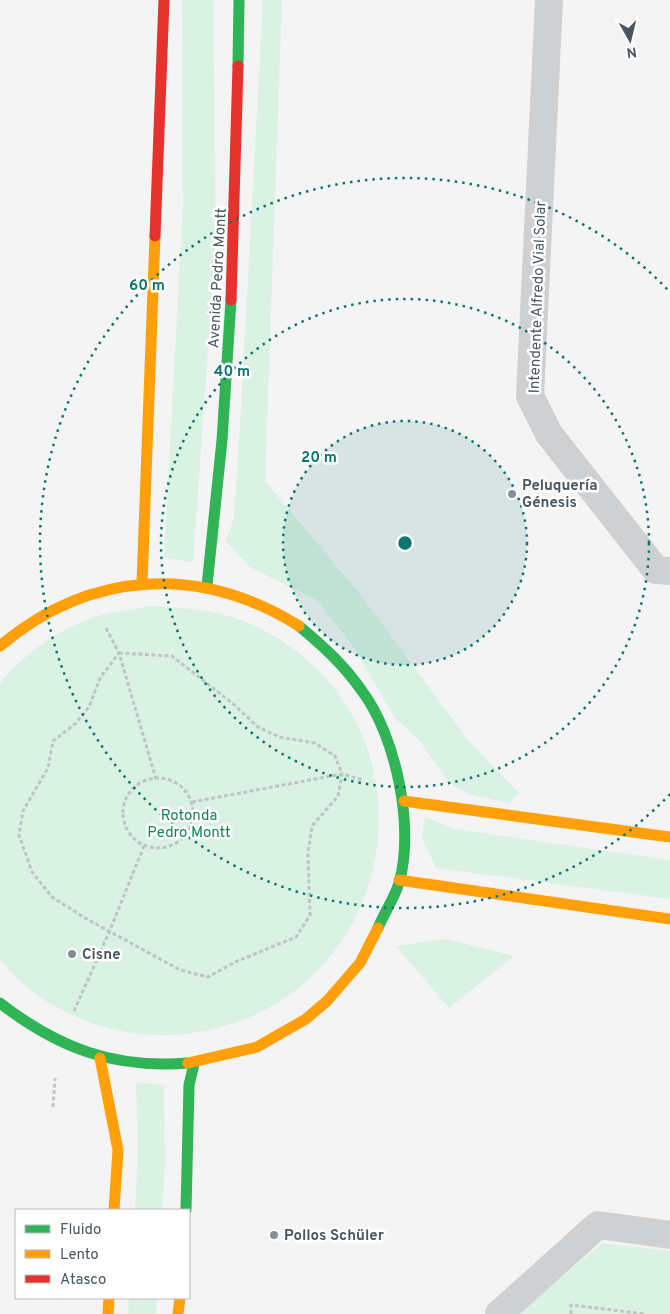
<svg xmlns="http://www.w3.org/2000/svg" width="670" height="1314" viewBox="0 0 670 1314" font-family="Overpass,sans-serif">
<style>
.green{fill:#d9f2e3}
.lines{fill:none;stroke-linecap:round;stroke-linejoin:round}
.path{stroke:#bcc7c4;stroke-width:3;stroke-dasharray:4 2.5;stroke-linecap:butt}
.street{stroke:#ced0d2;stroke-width:28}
.fast{stroke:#30b455;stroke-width:11}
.slow{stroke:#ff9f0a;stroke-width:11}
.jam{stroke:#e5322d;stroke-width:11}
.ring{fill:none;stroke:#0f766e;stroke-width:2.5;stroke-dasharray:2.5 5}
.poi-dot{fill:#868d94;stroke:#fff;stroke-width:2}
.labels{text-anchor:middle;stroke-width:5;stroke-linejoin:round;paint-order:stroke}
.street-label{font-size:15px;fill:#4a5661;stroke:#fff}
.poi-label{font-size:15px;font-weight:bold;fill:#4a5661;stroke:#fff;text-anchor:start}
.park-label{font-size:15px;fill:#17864f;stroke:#fff}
.centre{fill:#0f766e;stroke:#fff;stroke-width:2.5}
.ring-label{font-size:15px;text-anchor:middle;font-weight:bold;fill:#0f766e;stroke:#fff;stroke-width:5;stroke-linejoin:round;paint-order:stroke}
</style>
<rect width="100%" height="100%" fill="#f4f4f4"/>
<path class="green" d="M182,0h31l3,236 -23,326 -29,-4 19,-355z
M263,0h19l-17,481 94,112 110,148 50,52 -10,10 -38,-8 -22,-12 -30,-43 -24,-22 -41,-70 -36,-47 -68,-34 -24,-26 8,-23 6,-91z
M152,606c35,2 71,4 103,20 198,95 147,384 -71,408 -55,6 -114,-12 -156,-46 -10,-8 -19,-19 -28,-28v-277c23,-29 66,-59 102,-68 17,-4 34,-6 50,-9z
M425,817l30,12 215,31v39l-234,-31 -14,-30z
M446,939l68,17 -65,52 -53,-62z
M136,1082l28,3 1,83 -3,42h-27l3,-58z
M603,1243l67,8v63h-154z
M129,1298h28l-1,16h-28z"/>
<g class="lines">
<path class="path" d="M106,628l13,25 37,126
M119,653l53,3 60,47 26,24 21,10 36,6 20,13 7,18 -4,22 -26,30 -4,28 2,61 -14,22 -61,25 -27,15 -28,-7 -95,-52 -33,-21 -20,-25 -13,-37 4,-24 25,-43 5,-27 22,-17 14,-17 11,-29z
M123 813a35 35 0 1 1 70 0a35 35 0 1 1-70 0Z
M192,802l150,-28 21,6
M74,1011l36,-81 34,-84
M53,1107l2,-29
M571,1314v-9l75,9"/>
<path class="street" d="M549,0l-19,396 19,38 107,136 14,1
M499,1314l99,-89 72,10"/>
<path class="fast" d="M238,66l1,-66
M207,586l15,-146 9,-140
M299,626c24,20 45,39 63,65 34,45 53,137 37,192 -5,16 -15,30 -21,45
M0,1003c58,45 114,66 188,60
M186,1210l3,-125 5,-21"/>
<path class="slow" d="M142,583l13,-347
M0,646c90,-76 200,-82 299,-20
M404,801l266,36
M399,880l271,39
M100,1058l18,92 -4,60
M188,1063l69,-16 49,-28 21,-18 33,-38 18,-35
M108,1314l1,-16
M178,1314l2,-16"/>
<path class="jam" d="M155,236l9,-236
M231,300l7,-234"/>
</g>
<circle cx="405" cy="543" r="122" fill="#0f766e" fill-opacity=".12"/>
<g class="ring">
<circle cx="405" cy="543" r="122"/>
<circle cx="405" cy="543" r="244"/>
<path d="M670 794A365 365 0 1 1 670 292"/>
</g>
<g class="poi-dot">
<circle cx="512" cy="494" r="5"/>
<circle cx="72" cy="954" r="5"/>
<circle cx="274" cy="1235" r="5"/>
</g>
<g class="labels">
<g class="street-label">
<text transform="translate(217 278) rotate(-87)" y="5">Avenida Pedro Montt</text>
<text transform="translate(537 297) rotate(-88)" y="5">Intendente Alfredo Vial Solar</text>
</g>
<g class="poi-label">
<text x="522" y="490">Peluquería<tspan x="522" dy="17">Génesis</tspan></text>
<text x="82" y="959">Cisne</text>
<text x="284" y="1240">Pollos Schüler</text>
</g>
<g class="park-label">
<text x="189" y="820">Rotonda<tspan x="189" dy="17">Pedro Montt</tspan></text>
</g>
</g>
<circle cx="405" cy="543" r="8" class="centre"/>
<g class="ring-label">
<text x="147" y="290">60 m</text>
<text x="232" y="376">40 m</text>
<text x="319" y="462">20 m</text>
</g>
<rect x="15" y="1209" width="175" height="90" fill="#ffffff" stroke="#b7bbc0"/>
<rect x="25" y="1225" width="25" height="8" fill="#30b455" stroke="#b7bbc0"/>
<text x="60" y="1234" font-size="15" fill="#4a5661">Fluido</text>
<rect x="25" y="1250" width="25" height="8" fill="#ff9f0a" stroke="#b7bbc0"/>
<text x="60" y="1259" font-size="15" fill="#4a5661">Lento</text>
<rect x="25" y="1275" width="25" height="8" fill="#e5322d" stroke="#b7bbc0"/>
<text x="60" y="1284" font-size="15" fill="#4a5661">Atasco</text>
<g transform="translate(630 40) rotate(172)" stroke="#ffffff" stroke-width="4" paint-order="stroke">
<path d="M0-4L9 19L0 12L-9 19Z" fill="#4a5661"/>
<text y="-8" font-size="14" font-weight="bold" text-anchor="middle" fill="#4a5661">N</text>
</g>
</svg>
